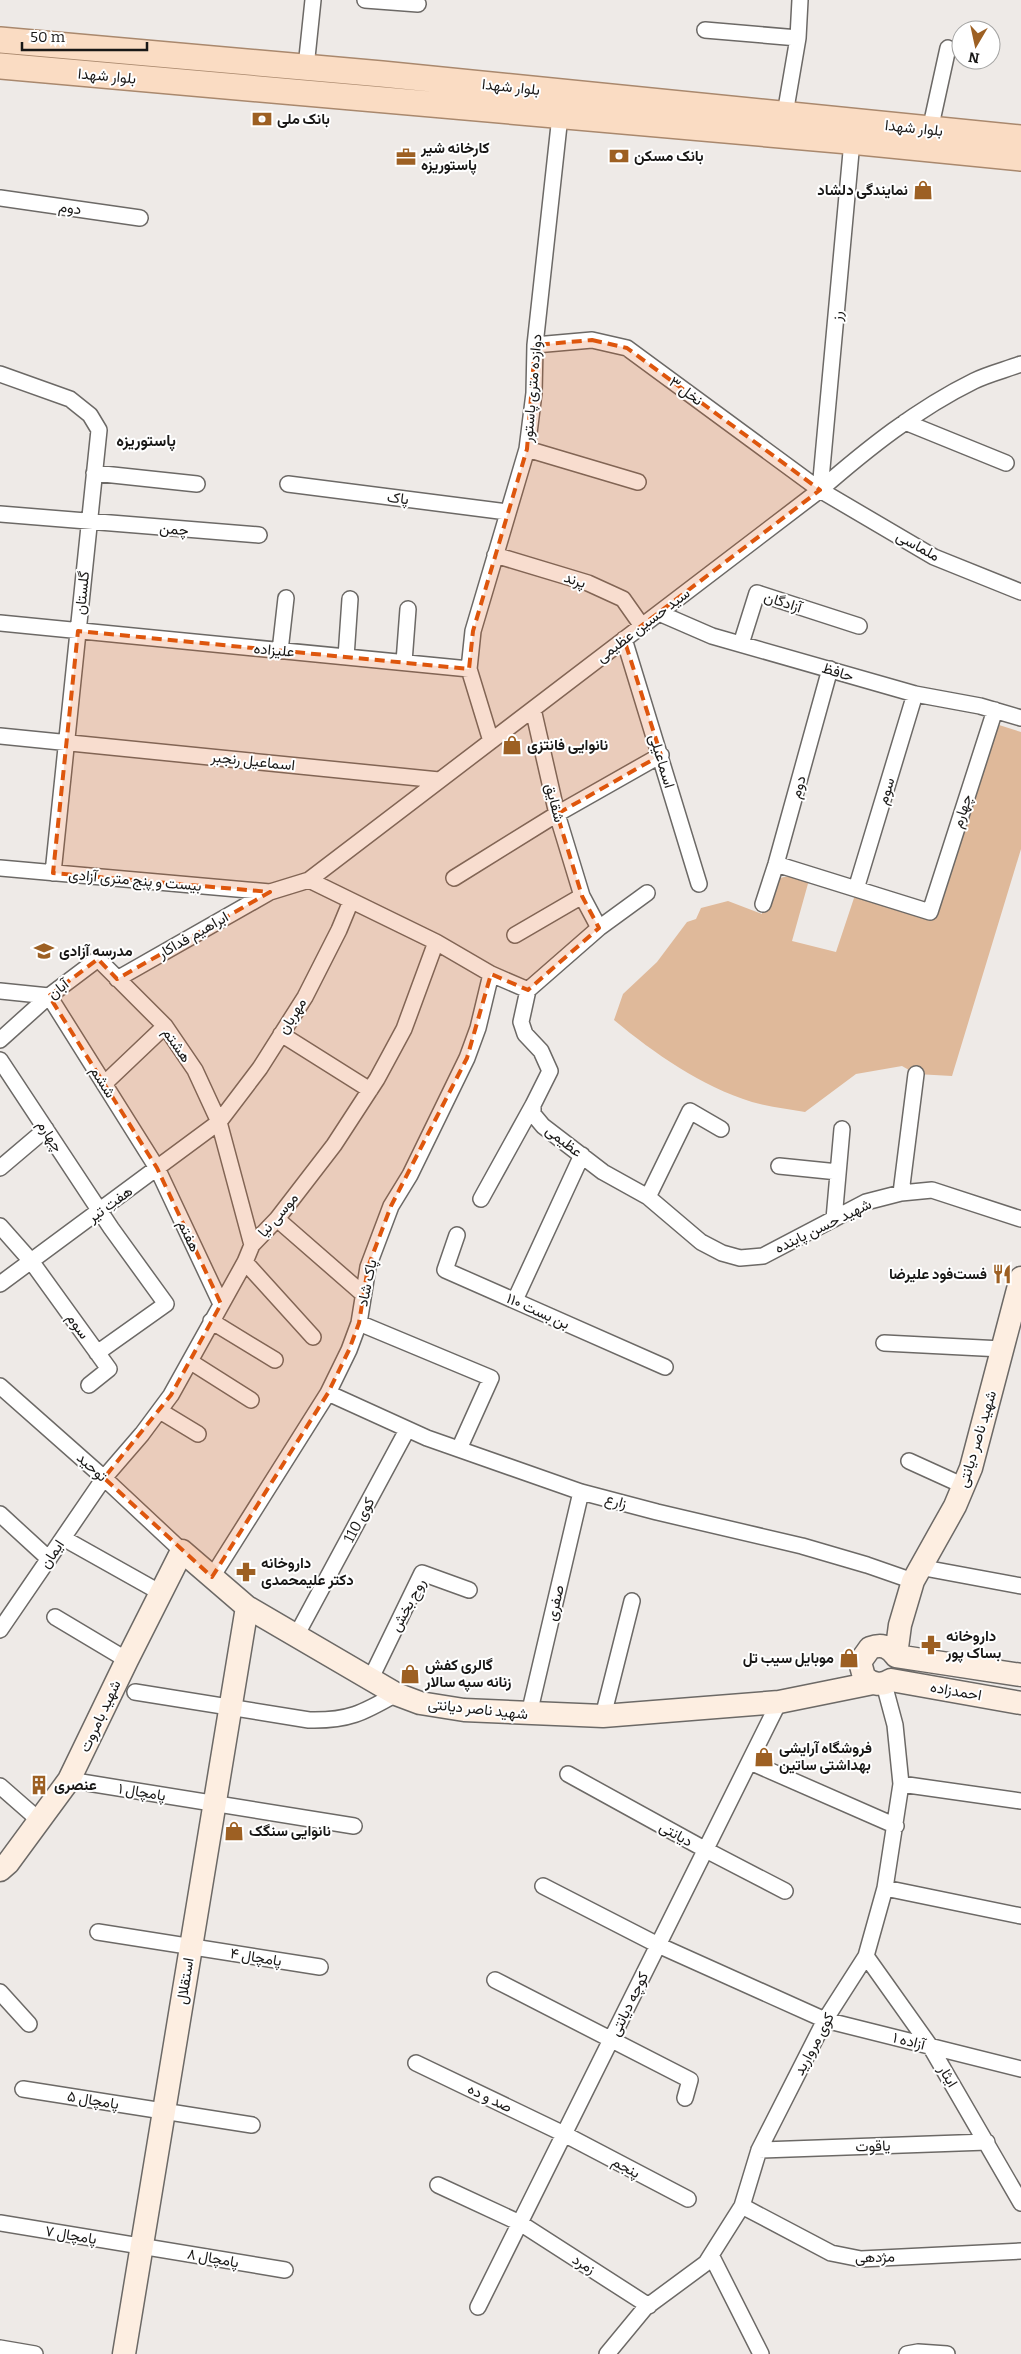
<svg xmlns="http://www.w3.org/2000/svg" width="1021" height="2354" viewBox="0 0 1021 2354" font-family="Bitter,Vazirmatn,serif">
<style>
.green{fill:#dfb99a}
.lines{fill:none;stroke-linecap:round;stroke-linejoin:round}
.minor-casing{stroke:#6c6966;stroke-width:18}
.secondary-casing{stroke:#6c6966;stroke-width:25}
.primary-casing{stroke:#a9886d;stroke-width:28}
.minor{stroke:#fff;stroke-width:15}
.secondary{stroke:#fdeee1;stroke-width:22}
.primary{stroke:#fadcc3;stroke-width:25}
.marked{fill:#de560d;fill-opacity:0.2;stroke:#de560d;stroke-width:4;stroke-dasharray:10 6;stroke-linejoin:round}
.labels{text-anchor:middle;stroke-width:4;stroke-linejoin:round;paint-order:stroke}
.street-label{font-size:15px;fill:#191817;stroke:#fff}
.poi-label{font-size:15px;font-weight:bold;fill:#191817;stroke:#fff;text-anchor:start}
.neighbourhood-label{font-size:16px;font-weight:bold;fill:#191817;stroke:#fff}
</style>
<rect width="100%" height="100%" fill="#eeeae7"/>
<path class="green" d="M999,725l22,7v117l-69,227 -36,-2 -14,-8 -46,8 -51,38c-17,-3 -36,-5 -53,-10 -51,-16 -97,-48 -138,-82l9,-26 34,-32 30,-40 9,-3 5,-11 27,-7 34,13c2,-31 16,-45 47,-34l-17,61 44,11 20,-60 78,25z"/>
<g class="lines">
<defs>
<path id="minor" d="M365,0l53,4
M705,30l93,8
M306,67l7,-67
M785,114l13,-76 2,-38
M930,130l18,-82
M0,198l140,20
M535,345l57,-5 35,8 193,142 114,67 87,35
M0,374l70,25 20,16 9,15 -46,443
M905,422l101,41
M527,449l111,33
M94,473l103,11
M288,484l219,28
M820,490l32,-349
M0,514l259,21
M495,555l93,28 35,16 19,27
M659,613l53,23 203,58 65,12 41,12
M0,623l469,46
M624,639l75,245
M741,644l16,-51 102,33
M280,651l6,-53
M346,657l4,-58
M404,662l4,-53
M533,709l24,105 25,82 17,32
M0,736l439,44
M491,741l-22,-72 4,-38 54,-182 7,-56 1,-48 25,-229
M776,864l154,48 65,-202
M0,868l270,24
M454,878l103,-64 104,-59
M309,880l127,62 55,32 37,16
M856,889l59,-195
M763,904l13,-40 54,-195
M515,935l67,-39
M117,979l153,-87 39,-12 511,-390c47,-41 97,-81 154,-109 14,-7 31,-11 47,-17
M528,990l-7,32 4,12 16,17 9,20 -17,34v9l10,12 60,46 45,25 53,45 21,11 18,5 23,-2 103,-54 35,-9 31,-3 89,29
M528,990l71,-62 48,-35
M0,991l49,5 108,172 64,136
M281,1034l89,56
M0,1040l49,-44 49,-37 67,67 30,44 24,52 33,123
M0,1060l111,168 55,76 -69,49
M104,1084l61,-58
M779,1166l59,6
M0,1168l46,-39
M901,1193l15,-119
M648,1197l42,-86 31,18
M481,1199l52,-94
M277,1219l86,75
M834,1219l8,-90
M0,1226l31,35 78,108 -20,16
M457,1235l-12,35 220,97
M245,1262l68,75
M0,1284l219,-162 41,-54 45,-71 34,-67 12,-29
M515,1300l67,-145
M211,1321l64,39
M359,1323l132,55 -32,71
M884,1343l118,6
M191,1362l60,38
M0,1386l104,92 78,73
M328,1393l99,45 154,54 76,20 145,34 65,19 46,16
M160,1411l38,23
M909,1461l55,25
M0,1514l49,45
M63,1538l98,55
M919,1567l102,19
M212,1577l116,-184 21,-43 10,-27 9,-56 23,-61 19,-31 57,-117 11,-30 13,-54
M55,1617l72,43
M0,1630l104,-152 38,-44 29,-39 74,-133 7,-17 25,-26 57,-74 43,-66 27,-50 32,-87
M296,1636l111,-206
M371,1678l51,-105 47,17
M135,1692l174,28c39,1 54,-7 87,-26
M529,1714l52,-222
M603,1716l29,-115
M750,1762l146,64
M568,1774l138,76 79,41
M69,1780l285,46
M901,1784l120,17
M0,1786l40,35
M543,1886l115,59 167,75 196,49
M885,1888l136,28
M98,1932l222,35
M866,1956l64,90 91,157
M495,1980l195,100 -5,18
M0,1992l29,32
M416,2063l148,71 124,65
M23,2089l229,36
M759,2150l228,-8
M438,2185l82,38 129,83
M742,2206l89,47 30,6 160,-8
M0,2223l285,47
M711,2255l50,99
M478,2307l301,-605
M0,2348l35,6
M607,2354l38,-46 61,-45 5,-8 31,-49 17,-56 66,-130 41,-64 19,-68 16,-104 -6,-59 -11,-41
M907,2354l11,-2 29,2"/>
<path id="secondary" d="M896,1655l4,-30 13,-44 42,-75 16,-38 50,-190
M1021,1675l-125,-19c-7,-10 -15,-12 -26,-8l-10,14 4,15c9,8 18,9 27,3l130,23
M0,1870l8,-7 61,-83 58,-120 55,-109 65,56 149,87 24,9 44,7 139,6 176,-14 94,-19
M124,2354l123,-747"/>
<path id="primary" d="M0,40l382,34 639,64
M0,66l860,76 161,16"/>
</defs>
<use href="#minor" class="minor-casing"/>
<use href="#secondary" class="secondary-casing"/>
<use href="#primary" class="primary-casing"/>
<use href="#minor" class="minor"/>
<use href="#secondary" class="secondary"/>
<use href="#primary" class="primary"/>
</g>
<path class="marked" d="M592,340l35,8 193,142 -196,149 37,116 -104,59 25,82 17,32 -71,62 -37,-16 -24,84 -76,148 -23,61 -9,56 -10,27 -21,43 -116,184 -108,-99 67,-83 50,-91 -64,-136 -108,-172 49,-37 19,20 153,-87 -217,-19 25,-242 391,38 4,-38 54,-182 8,-104z"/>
<defs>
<symbol id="bank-bare" viewBox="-9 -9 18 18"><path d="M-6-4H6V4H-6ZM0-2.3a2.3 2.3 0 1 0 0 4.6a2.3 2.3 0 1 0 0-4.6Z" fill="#9d6023" stroke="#fff" stroke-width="2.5" paint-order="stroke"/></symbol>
<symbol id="office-bare" viewBox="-9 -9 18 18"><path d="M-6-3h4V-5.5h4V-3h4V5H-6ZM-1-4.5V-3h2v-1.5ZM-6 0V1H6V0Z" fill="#9d6023" stroke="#fff" stroke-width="2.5" paint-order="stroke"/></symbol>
<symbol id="shop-bare" viewBox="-9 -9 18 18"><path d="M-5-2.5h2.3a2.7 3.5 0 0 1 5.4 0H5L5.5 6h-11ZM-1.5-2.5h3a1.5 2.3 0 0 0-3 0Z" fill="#9d6023" stroke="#fff" stroke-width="2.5" paint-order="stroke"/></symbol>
<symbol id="school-bare" viewBox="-9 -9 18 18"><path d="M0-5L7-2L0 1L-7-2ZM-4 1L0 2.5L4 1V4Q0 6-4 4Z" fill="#9d6023" stroke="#fff" stroke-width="2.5" paint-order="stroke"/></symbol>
<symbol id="restaurant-bare" viewBox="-9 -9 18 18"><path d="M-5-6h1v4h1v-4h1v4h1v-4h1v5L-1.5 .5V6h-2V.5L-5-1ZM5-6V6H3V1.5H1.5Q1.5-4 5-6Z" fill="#9d6023" stroke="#fff" stroke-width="2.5" paint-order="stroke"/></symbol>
<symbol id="pharmacy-bare" viewBox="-9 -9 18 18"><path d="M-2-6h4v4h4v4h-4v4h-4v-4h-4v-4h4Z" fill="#9d6023" stroke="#fff" stroke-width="2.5" paint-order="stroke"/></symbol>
<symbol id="building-bare" viewBox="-9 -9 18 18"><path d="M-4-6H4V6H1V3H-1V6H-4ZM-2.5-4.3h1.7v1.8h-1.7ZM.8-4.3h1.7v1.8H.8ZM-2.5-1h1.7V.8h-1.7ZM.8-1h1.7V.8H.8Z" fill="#9d6023" stroke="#fff" stroke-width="2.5" paint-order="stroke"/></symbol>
</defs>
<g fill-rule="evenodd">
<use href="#bank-bare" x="248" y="105" width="28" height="28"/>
<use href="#bank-bare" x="605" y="142" width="28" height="28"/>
<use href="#office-bare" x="392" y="143" width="28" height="28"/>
<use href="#shop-bare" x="909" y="176" width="28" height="28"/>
<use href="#shop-bare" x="498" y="731" width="28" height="28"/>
<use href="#school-bare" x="30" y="937" width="28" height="28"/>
<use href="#restaurant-bare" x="988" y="1260" width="28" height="28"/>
<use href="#pharmacy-bare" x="232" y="1558" width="28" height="28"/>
<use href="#pharmacy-bare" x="917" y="1631" width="28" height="28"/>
<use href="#shop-bare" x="835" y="1644" width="28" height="28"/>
<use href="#shop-bare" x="396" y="1660" width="28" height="28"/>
<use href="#shop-bare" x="750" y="1743" width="28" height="28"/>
<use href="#building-bare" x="25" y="1771" width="28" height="28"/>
<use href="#shop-bare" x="220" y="1817" width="28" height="28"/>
</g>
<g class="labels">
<g class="street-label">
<text transform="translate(107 76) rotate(5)" y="5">بلوار شهدا</text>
<text transform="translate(511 87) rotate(6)" y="5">بلوار شهدا</text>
<text transform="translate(914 128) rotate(6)" y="5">بلوار شهدا</text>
<text transform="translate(70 208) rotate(8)" y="5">دوم</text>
<text transform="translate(837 316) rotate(-85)" y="5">رز</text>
<text transform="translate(532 388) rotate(-85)" y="5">دوازده متری پاستور</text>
<text transform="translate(686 391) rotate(36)" y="5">نخل ۳</text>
<text transform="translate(398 498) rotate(7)" y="5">پاک</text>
<text transform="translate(174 529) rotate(5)" y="5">چمن</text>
<text transform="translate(918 546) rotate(29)" y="5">ملماسی</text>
<text transform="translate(575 580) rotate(18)" y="5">پرند</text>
<text transform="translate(82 593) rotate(-84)" y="5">گلستان</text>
<text transform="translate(783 602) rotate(18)" y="5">آزادگان</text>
<text transform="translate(643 625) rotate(-37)" y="5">سید حسین عظیمی</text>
<text transform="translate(274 650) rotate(5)" y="5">علیزاده</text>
<text transform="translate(838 672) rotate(17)" y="5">حافظ</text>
<text transform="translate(253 761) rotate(6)" y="5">اسماعیل رنجبر</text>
<text transform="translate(662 761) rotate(73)" y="5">اسماعیلی</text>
<text transform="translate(798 787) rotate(-74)" y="5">دوم</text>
<text transform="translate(886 791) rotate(-73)" y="5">سوم</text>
<text transform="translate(555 803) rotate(76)" y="5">شقایق</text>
<text transform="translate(962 811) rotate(-72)" y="5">چهارم</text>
<text transform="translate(135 880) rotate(5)" y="5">بیست و پنج متری آزادی</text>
<text transform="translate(193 935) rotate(-30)" y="5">ابراهیم فداکار</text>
<text transform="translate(58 989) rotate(-38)" y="5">آبان</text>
<text transform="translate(292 1016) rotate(-58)" y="5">مهربان</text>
<text transform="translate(177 1045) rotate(55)" y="5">هشتم</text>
<text transform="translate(103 1082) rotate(58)" y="5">ششم</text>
<text transform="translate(50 1136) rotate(57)" y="5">چهارم</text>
<text transform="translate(564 1141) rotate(38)" y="5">عظیمی</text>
<text transform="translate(110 1204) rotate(-36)" y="5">هفتِ تیر</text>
<text transform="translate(278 1215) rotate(-49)" y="5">موسی نیا</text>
<text transform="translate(823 1226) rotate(-26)" y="5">شهید حسن پاینده</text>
<text transform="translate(189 1236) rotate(65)" y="5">هفتم</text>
<text transform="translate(367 1283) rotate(-78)" y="5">پاک شاد</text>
<text transform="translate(538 1311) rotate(24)" y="5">بن بست ۱۱۰</text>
<text transform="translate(78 1326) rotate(54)" y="5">سوم</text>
<text transform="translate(977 1439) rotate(-73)" y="5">شهید ناصر دیانتی</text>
<text transform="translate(92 1467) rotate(42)" y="5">توحید</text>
<text transform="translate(616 1501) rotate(15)" y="5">زارع</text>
<text transform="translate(359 1520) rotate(-62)" y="5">کوی 110</text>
<text transform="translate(52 1554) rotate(-56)" y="5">ایمان</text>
<text transform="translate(555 1603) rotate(-77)" y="5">صفری</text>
<text transform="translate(408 1605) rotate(-62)" y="5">روح بخش</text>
<text transform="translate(956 1691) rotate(10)" y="5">احمدزاده</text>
<text transform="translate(478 1709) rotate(6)" y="5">شهید ناصر دیانتی</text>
<text transform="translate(100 1716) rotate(-65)" y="5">شهید بامروت</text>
<text transform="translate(142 1792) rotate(9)" y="5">پامچال ۱</text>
<text transform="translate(676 1834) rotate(29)" y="5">دیانتی</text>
<text transform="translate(256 1957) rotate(9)" y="5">پامچال ۴</text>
<text transform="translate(185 1981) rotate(-81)" y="5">استقلال</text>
<text transform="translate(629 2004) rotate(-64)" y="5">کوچه دیانتی</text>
<text transform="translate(909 2041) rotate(14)" y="5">آزاده ۱</text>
<text transform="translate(814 2044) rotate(-62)" y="5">کوی مروارید</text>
<text transform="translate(948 2076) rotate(59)" y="5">ایثار</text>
<text transform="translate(490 2098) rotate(26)" y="5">صد و ده</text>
<text transform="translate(93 2100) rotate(9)" y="5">پامچال ۵</text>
<text transform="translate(873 2146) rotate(-2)" y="5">یاقوت</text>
<text transform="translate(626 2167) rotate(28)" y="5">پنجم</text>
<text transform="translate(71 2235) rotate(9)" y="5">پامچال ۷</text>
<text transform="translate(875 2257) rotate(-1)" y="5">مژدهی</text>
<text transform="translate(213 2258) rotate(10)" y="5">پامچال ۸</text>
<text transform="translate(584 2264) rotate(32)" y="5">زمرد</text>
</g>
<g class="poi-label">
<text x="277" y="124">بانک ملی</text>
<text x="421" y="153">کارخانه شیر<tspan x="421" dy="17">پاستوریزه</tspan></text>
<text x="634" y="161">بانک مسکن</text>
<text x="908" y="195" text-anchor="end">نمایندگی دلشاد</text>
<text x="527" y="750">نانوایی فانتزی</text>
<text x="59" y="956">مدرسه آزادی</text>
<text x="987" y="1279" text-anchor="end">فست‌فود علیرضا</text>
<text x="261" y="1568">داروخانه<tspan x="261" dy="17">دکتر علیمحمدی</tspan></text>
<text x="946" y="1641">داروخانه<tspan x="946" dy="17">بساک پور</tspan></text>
<text x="834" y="1663" text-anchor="end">موبایل سیب تل</text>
<text x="425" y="1670">گالری کفش<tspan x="425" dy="17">زنانه سپه سالار</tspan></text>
<text x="779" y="1753">فروشگاه آرایشی<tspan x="779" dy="17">بهداشتی ساتین</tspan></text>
<text x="54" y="1790">عنصری</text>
<text x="249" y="1836">نانوایی سنگک</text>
</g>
<g class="neighbourhood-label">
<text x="146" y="446">پاستوریزه</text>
</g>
</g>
<g transform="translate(976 45) rotate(189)"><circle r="24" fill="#ffffff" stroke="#a3a3a2"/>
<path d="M0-4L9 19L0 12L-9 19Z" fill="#9d6023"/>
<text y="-8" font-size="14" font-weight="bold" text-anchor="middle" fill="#191817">N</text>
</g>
<path d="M22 42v8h125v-8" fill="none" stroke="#191817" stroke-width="2.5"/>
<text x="30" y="42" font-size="15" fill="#191817" stroke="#ffffff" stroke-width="4" paint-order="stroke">50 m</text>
</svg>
